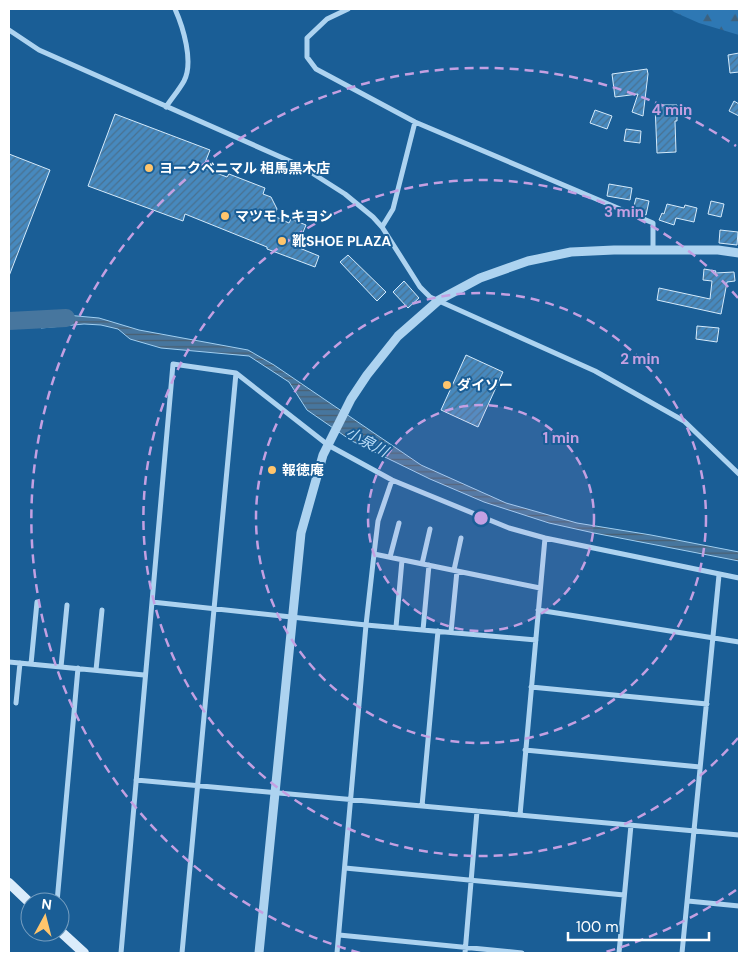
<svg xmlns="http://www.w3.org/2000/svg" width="748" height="962" viewBox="0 0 748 962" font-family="'DM Sans','Noto Sans JP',sans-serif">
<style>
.forest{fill:url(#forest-firs)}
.water{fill:url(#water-rules);stroke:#a0cff2}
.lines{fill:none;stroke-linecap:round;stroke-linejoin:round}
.river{stroke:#47769e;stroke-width:18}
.building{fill:url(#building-hatch);stroke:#d4eafb}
.minor{stroke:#add3f0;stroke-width:5}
.tertiary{stroke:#add3f0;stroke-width:9}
.secondary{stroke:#dbecfb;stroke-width:10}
.ring{fill:none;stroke:#c4a0e2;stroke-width:2.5;stroke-dasharray:9 6}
.poi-dot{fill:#ffc56c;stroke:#1a5e96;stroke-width:2}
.labels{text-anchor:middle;stroke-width:4;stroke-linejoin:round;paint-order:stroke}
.poi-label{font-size:14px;font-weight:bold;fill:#fff;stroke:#1a5e96;text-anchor:start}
.water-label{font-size:15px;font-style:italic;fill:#badcf7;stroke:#1a5e96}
.centre{fill:#c4a0e2;stroke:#1a5e96;stroke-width:2.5}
.ring-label{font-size:15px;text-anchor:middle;font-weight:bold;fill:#c4a0e2;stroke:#1a5e96;stroke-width:4;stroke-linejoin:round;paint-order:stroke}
</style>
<defs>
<pattern id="forest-firs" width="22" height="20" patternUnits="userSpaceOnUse" patternTransform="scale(1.25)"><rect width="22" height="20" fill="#2e78b4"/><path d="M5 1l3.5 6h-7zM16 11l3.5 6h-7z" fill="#3d6280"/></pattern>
<pattern id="water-rules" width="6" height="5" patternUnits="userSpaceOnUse" patternTransform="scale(1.25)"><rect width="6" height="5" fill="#47769e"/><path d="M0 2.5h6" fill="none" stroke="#4a5f71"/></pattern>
<pattern id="building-hatch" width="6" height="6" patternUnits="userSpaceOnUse" patternTransform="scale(1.25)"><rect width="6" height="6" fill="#4789be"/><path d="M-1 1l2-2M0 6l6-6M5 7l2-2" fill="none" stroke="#497190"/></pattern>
</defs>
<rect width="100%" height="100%" fill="#1a5e96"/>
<path class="forest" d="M671,9h68v26l-40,-12 -25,-11z"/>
<path class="water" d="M44,313l55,5 40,12 109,20 26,15 147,100 85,38 71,20 74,12 88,17v9l-145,-28 -45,-10 -65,-21 -54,-23 -78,-38 -45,-31 -18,-28 -40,-26 -88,-8 -31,-9 -12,-10 -17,-4 -17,-1 -43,4z"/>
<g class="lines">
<path class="river" d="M9,321l57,-3"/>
</g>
<path class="building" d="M739,53v19l-9,1 -2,-18z
M647,69l1,5 -5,42 -11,-4 6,-18 -23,3 -3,-23z
M734,101l5,3v12l-10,-5z
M655,105h22v16h-2l1,31 -19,1z
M595,110l17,6 -5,13 -17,-6z
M115,114l95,36 -7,18 24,9 2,-3 36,14 -2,6 8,3 6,12 -3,7 15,7 2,-4 15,6 -9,22 22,9 -4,11 -48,-18v-2l-82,-33 -2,7 -95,-35z
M626,129l15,2 -1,12 -16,-2z
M9,154l41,16 -41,106z
M609,184l23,4 -2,12 -23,-4z
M636,198l13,3 -3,14 -13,-5z
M711,201l13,3 -3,13 -13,-3z
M667,204l17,4 1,-3 12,3 -3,14 -18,-4 -2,7 -15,-5 3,-7 2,1z
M720,230l18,2 -1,13 -18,-2z
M348,255l38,37 -9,9 -37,-39z
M704,269l12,2 -1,2 19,-1 1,9 -8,1 -6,32 -64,-14 2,-12 51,11 2,-18 -9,-1z
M404,281l15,17 -11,10 -15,-16z
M697,326l22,2 -2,14 -21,-3z
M466,355l37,17 -25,55 -37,-17z"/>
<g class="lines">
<path class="minor" d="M348,9l-21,10 -20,19v19l9,12 99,53 238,101v28
M9,30l30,20 262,116 44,28 28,23 9,10 38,60 10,10 165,74 89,50 55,53
M166,107c6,-9 13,-17 18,-26 10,-19 -1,-54 -9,-72
M382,227l11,-18 22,-87
M374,554l166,34
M390,557l9,-34
M422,564l8,-35
M454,570l7,-32
M152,602l21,-238 63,9 92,72 64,35 117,48 36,10 194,40
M538,610l201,32
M396,627l6,-67
M423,630l6,-65
M451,632l6,-61
M9,662l135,13
M31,664l6,-62
M61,667l6,-62
M96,670l6,-60
M531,687l176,17
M16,703l4,-40
M525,750l175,17
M136,780l603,55
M422,806l16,-175
M520,815l25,-277
M345,868l279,27
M688,901l51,5
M57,902l21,-234
M339,935l183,18
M121,953l31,-351 214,23 170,15
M182,953l54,-580
M337,953l29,-328 8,-71 4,-33 14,-41
M465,953l12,-142
M619,953l12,-128
M682,953l37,-378"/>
<path class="tertiary" d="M259,953l42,-420 22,-78 28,-56 16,-24 31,-39 41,-36 41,-22 48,-17 43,-9 43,-2h104l21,3"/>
<path class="secondary" d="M9,883l21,20
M60,931l24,22"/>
</g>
<circle cx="481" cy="518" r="113" fill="#c4a0e2" fill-opacity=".12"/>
<g class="ring">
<circle cx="481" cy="518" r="113"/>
<circle cx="481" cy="518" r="225"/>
<path d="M738 738A338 338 0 1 1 738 298"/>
<path d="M736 890A451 451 0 0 1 602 953M360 953A451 451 0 1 1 736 146"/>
</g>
<g class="poi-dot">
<circle cx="149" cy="168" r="5"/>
<circle cx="225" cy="216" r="5"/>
<circle cx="282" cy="241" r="5"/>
<circle cx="447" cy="385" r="5"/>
<circle cx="272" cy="470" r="5"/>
</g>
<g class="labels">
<g class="poi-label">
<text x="159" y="173">ヨークベニマル 相馬黒木店</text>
<text x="235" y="221">マツモトキヨシ</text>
<text x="292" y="246">靴SHOE PLAZA</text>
<text x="457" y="390">ダイソー</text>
<text x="282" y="475">報徳庵</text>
</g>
<g class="water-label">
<text transform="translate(367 442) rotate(28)" y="5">小泉川</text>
</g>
</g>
<circle cx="481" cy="518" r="8" class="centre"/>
<g class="ring-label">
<text x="672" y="115">4 min</text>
<text x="624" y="217">3 min</text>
<text x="640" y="364">2 min</text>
<text x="561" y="443">1 min</text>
</g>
<rect width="748" height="962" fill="none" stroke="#ffffff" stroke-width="20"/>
<g transform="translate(45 917) rotate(7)"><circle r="24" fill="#1a5e96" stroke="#769ec0"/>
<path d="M0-4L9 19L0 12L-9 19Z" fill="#ffc56c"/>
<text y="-8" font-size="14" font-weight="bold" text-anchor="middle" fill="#ffffff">N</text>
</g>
<path d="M568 932v8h141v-8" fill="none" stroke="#ffffff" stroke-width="2.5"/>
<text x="576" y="932" font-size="15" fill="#ffffff" stroke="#1a5e96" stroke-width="4" paint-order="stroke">100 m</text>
</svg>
